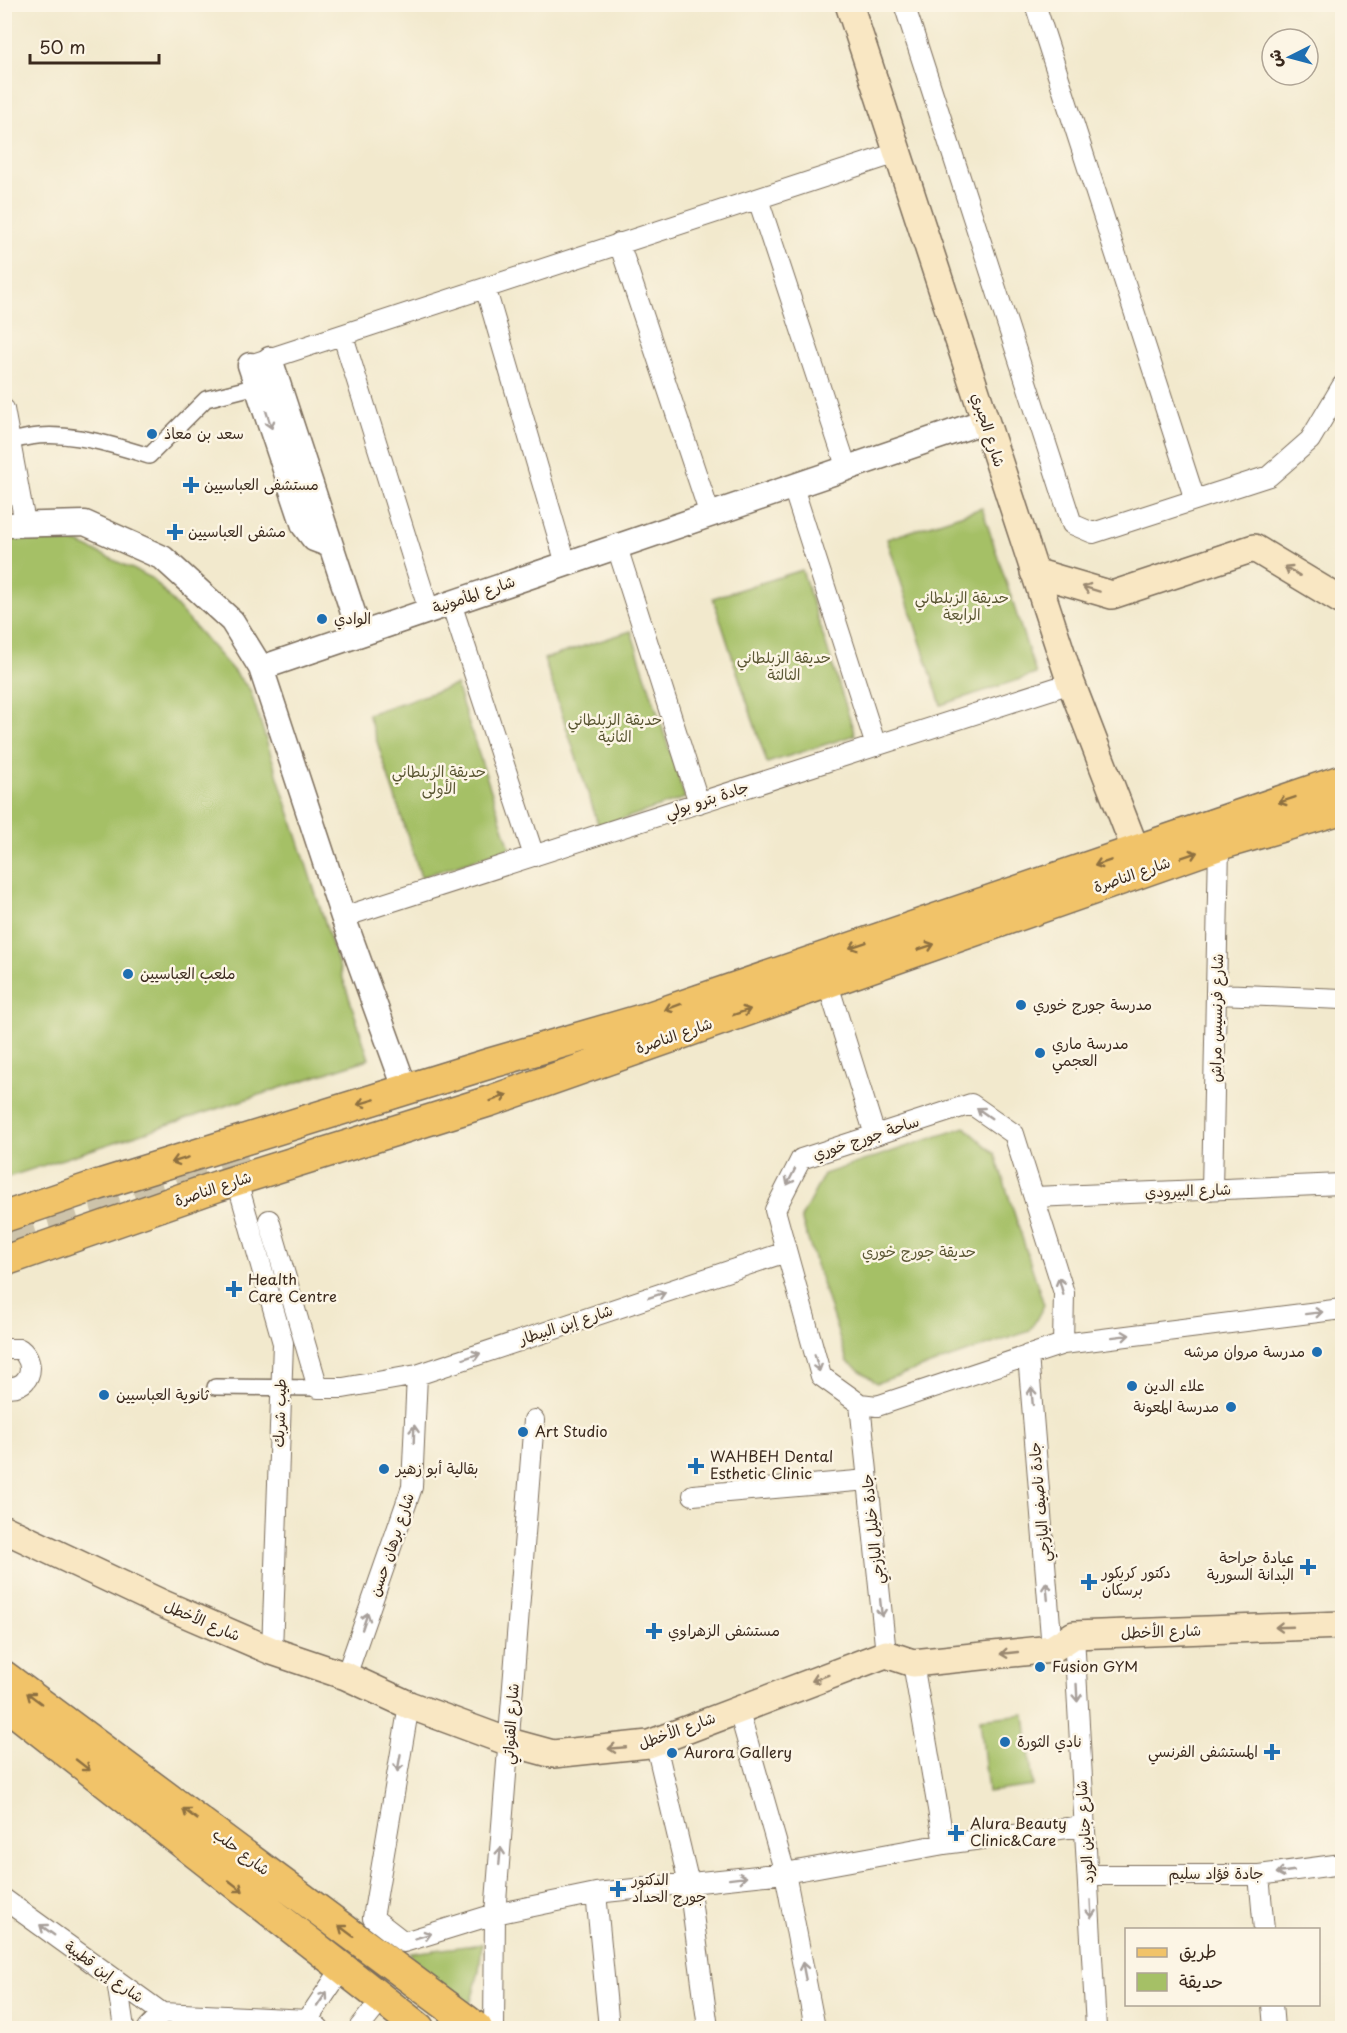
<svg xmlns="http://www.w3.org/2000/svg" width="1347" height="2033" viewBox="0 0 1347 2033" font-family="'Playpen Sans','Playpen Sans Arabic',sans-serif">
<style>
.green{fill:#a5c066;stroke:#707542;stroke-width:1.5}
.lines{fill:none;stroke-linecap:round;stroke-linejoin:round}
.primary-tunnel{stroke:#cdc3aa;stroke-width:30;stroke-dasharray:30 15;stroke-linecap:butt}
.pedestrian-casing{stroke:#7b6d5b;stroke-width:18}
.minor-casing{stroke:#7b6d5b;stroke-width:22}
.tertiary-casing{stroke:#7b6d5b;stroke-width:27}
.secondary-casing{stroke:#7b6d5b;stroke-width:30}
.primary-casing{stroke:#7b6d5b;stroke-width:33}
.pedestrian{stroke:#fff;stroke-width:15}
.minor{stroke:#fff;stroke-width:20}
.tertiary{stroke:#fff;stroke-width:24}
.secondary{stroke:#f9e7c3;stroke-width:27}
.primary{stroke:#f1c369;stroke-width:30}
.oneway{stroke:#a79f9a}
.oneway2{stroke:#9a8870}
.oneway3{stroke:#8d6f40}
.poi-dot{fill:#1f6fb2;stroke:#fcf5e5;stroke-width:2}
.labels{text-anchor:middle;stroke-width:5;stroke-linejoin:round;paint-order:stroke}
.street-label{font-size:15px;fill:#3b2a1e;stroke:#fcf5e5}
.poi-label{font-size:15px;fill:#3b2a1e;stroke:#fcf5e5;text-anchor:start}
.park-label{font-size:15px;fill:#5b5734;stroke:#fcf5e5}
</style>
<rect width="100%" height="100%" fill="#fcf5e5"/>
<filter id="ink" filterUnits="userSpaceOnUse"><feTurbulence type="fractalNoise" baseFrequency=".0167" numOctaves="2"/><feDisplacementMap in="SourceGraphic" scale="12" xChannelSelector="R" yChannelSelector="G"/><feConvolveMatrix kernelMatrix="1 2 1 2 8 2 1 2 1" color-interpolation-filters="sRGB"/></filter>
<filter id="wash" filterUnits="userSpaceOnUse"><feTurbulence type="fractalNoise" baseFrequency=".008" numOctaves="4" result="noise"/><feDisplacementMap in="SourceGraphic" scale="24" xChannelSelector="R" yChannelSelector="G"/><feGaussianBlur stdDeviation="1.35" result="paint"/><feColorMatrix in="noise" values="0 0 0 0 0 0 0 0 0 0 0 0 0 0 0 0 0 1.4 0 .05"/><feComposite in="paint" operator="in"/></filter>
<g filter="url(#wash)">
<rect width="100%" height="100%" fill="#f2e9cd"/>
<path class="green" d="M982,508l54,166 -95,31 -54,-166z
M11,534l67,9 74,35 98,112 119,369 -364,119 -1,-643z
M802,570l53,165 -88,28 -54,-165z
M631,631l54,167 -86,29 -55,-168z
M456,685l54,163 -89,29 -53,-163z
M965,1127l30,27 49,151 -14,26 -153,52 -30,-22 -46,-143 23,-44z
M1025,1714l8,72 -45,6 -8,-73z
M482,1944l-3,27 -8,31 -8,3 -44,-34 -9,-18z"/>
</g>
<g filter="url(#ink)">
<g class="lines">
<path class="primary-tunnel" d="M4,1232l247,-73"/>
<defs>
<path id="pedestrian" d="M11,442c42,-16 97,1 138,14l57,-57 51,-13
M215,1387l103,1"/>
<path id="minor" d="M904,4l168,520 21,9 176,-57 41,-36 32,-54
M1035,4l160,496
M758,199l89,270
M619,243l91,272
M486,290l80,274
M343,336l86,275
M256,363l641,-210
M4,409l21,114
M793,487l83,259
M617,547l82,256
M451,603l83,253
M343,917l728,-234
M827,981l48,154
M1218,994l124,5
M237,1181l46,162 -11,308
M1212,1190l7,-345
M1034,1197l308,-13
M269,1220l49,168h25l74,-13 369,-123
M1063,1344l1,-51 -50,-159 -43,-30 -170,55 -26,51 46,166 39,28 17,2 186,-62 279,-35
M4,1349h16c19,15 9,43 -16,37
M1028,1355l24,294
M860,1404l26,250
M693,1495l175,-15
M1074,1635l22,393
M913,1663l31,181
M346,1676l66,-189 5,-112
M409,1705l-36,213 31,24 91,-28 101,-21 189,-20 159,-29 139,-18
M738,1708l47,165 30,155
M655,1741l34,143 19,144
M1089,1875h170l83,-11
M1259,1875l5,55
M596,1893l13,135
M4,1899l158,114 146,7 11,8
M117,1981l7,47
M1272,2004l2,24
M148,2028l14,-15
M302,2028l39,-58
M359,2028l23,-29
M494,2028l1,-114 39,-494"/>
<path id="tertiary" d="M270,359l90,275
M250,365l54,161 10,13 16,6
M4,525l81,-2 78,35 69,63 29,47 82,249 62,171
M261,668l724,-247"/>
<path id="secondary" d="M849,4l222,679 65,168
M1034,572l78,23 142,-47 88,53
M4,1529l159,75 109,47 74,25 63,29 100,37 44,12 96,-10 237,-90 27,9 139,-14 22,-14 268,-10"/>
<path id="primary" d="M4,1217l94,-32 390,-121 155,-45 699,-239
M4,1261l214,-75 272,-85 729,-256 123,-36
M4,1676l473,352
M4,1703l415,325"/>
</defs>
<use href="#pedestrian" class="pedestrian-casing"/>
<use href="#minor" class="minor-casing"/>
<use href="#tertiary" class="tertiary-casing"/>
<use href="#secondary" class="secondary-casing"/>
<use href="#primary" class="primary-casing"/>
<use href="#pedestrian" class="pedestrian"/>
<use href="#minor" class="minor"/>
<use href="#tertiary" class="tertiary"/>
<use href="#secondary" class="secondary"/>
<use href="#primary" class="primary"/>
</g>
<defs><path id="oneway-shaft" d="M-6 0H5M1.5-3L5.5 0L1.5 3" fill="none" stroke-width="1.6" stroke-linecap="round" stroke-linejoin="round" transform="scale(1.5)"/></defs>
<g class="oneway">
<use href="#oneway-shaft" transform="translate(269 420) rotate(72)"/>
<use href="#oneway-shaft" transform="translate(984 1113) rotate(-145)"/>
<use href="#oneway-shaft" transform="translate(791 1177) rotate(117)"/>
<use href="#oneway-shaft" transform="translate(1061 1286) rotate(-105)"/>
<use href="#oneway-shaft" transform="translate(657 1295) rotate(-18)"/>
<use href="#oneway-shaft" transform="translate(1314 1313) rotate(-7)"/>
<use href="#oneway-shaft" transform="translate(1121 1336) rotate(-7)"/>
<use href="#oneway-shaft" transform="translate(472 1356) rotate(-18)"/>
<use href="#oneway-shaft" transform="translate(817 1363) rotate(74)"/>
<use href="#oneway-shaft" transform="translate(1032 1396) rotate(-95)"/>
<use href="#oneway-shaft" transform="translate(414 1434) rotate(-88)"/>
<use href="#oneway-shaft" transform="translate(1047 1591) rotate(-95)"/>
<use href="#oneway-shaft" transform="translate(881 1608) rotate(84)"/>
<use href="#oneway-shaft" transform="translate(365 1621) rotate(-71)"/>
<use href="#oneway-shaft" transform="translate(1077 1693) rotate(87)"/>
<use href="#oneway-shaft" transform="translate(399 1763) rotate(100)"/>
<use href="#oneway-shaft" transform="translate(500 1856) rotate(-85)"/>
<use href="#oneway-shaft" transform="translate(1285 1872) rotate(172)"/>
<use href="#oneway-shaft" transform="translate(738 1878) rotate(-7)"/>
<use href="#oneway-shaft" transform="translate(1091 1909) rotate(87)"/>
<use href="#oneway-shaft" transform="translate(47 1930) rotate(-144)"/>
<use href="#oneway-shaft" transform="translate(423 1936) rotate(-17)"/>
<use href="#oneway-shaft" transform="translate(804 1971) rotate(-101)"/>
<use href="#oneway-shaft" transform="translate(322 1999) rotate(-56)"/>
</g>
<g class="oneway2">
<use href="#oneway-shaft" transform="translate(1292 571) rotate(-149)"/>
<use href="#oneway-shaft" transform="translate(1091 589) rotate(-163)"/>
<use href="#oneway-shaft" transform="translate(1284 1627) rotate(178)"/>
<use href="#oneway-shaft" transform="translate(1009 1653) rotate(174)"/>
<use href="#oneway-shaft" transform="translate(820 1678) rotate(160)"/>
<use href="#oneway-shaft" transform="translate(617 1748) rotate(175)"/>
</g>
<g class="oneway3">
<use href="#oneway-shaft" transform="translate(1287 800) rotate(161)"/>
<use href="#oneway-shaft" transform="translate(1189 855) rotate(-19)"/>
<use href="#oneway-shaft" transform="translate(1103 863) rotate(161)"/>
<use href="#oneway-shaft" transform="translate(858 945) rotate(161)"/>
<use href="#oneway-shaft" transform="translate(926 947) rotate(-19)"/>
<use href="#oneway-shaft" transform="translate(673 1007) rotate(159)"/>
<use href="#oneway-shaft" transform="translate(742 1012) rotate(-19)"/>
<use href="#oneway-shaft" transform="translate(499 1098) rotate(-20)"/>
<use href="#oneway-shaft" transform="translate(366 1102) rotate(163)"/>
<use href="#oneway-shaft" transform="translate(180 1160) rotate(163)"/>
<use href="#oneway-shaft" transform="translate(34 1698) rotate(-143)"/>
<use href="#oneway-shaft" transform="translate(83 1765) rotate(38)"/>
<use href="#oneway-shaft" transform="translate(190 1814) rotate(-143)"/>
<use href="#oneway-shaft" transform="translate(236 1886) rotate(38)"/>
<use href="#oneway-shaft" transform="translate(346 1931) rotate(-143)"/>
</g>
</g>
<g class="poi-dot">
<circle cx="152" cy="434" r="6"/>
<path d="M188 476h6v6h6v6h-6v6h-6v-6h-6v-6h6z"/>
<path d="M172 523h6v6h6v6h-6v6h-6v-6h-6v-6h6z"/>
<circle cx="322" cy="619" r="6"/>
<circle cx="128" cy="974" r="6"/>
<circle cx="1021" cy="1005" r="6"/>
<circle cx="1040" cy="1053" r="6"/>
<path d="M231 1280h6v6h6v6h-6v6h-6v-6h-6v-6h6z"/>
<circle cx="1317" cy="1352" r="6"/>
<circle cx="1132" cy="1386" r="6"/>
<circle cx="104" cy="1395" r="6"/>
<circle cx="1231" cy="1407" r="6"/>
<circle cx="523" cy="1432" r="6"/>
<path d="M693 1457h6v6h6v6h-6v6h-6v-6h-6v-6h6z"/>
<circle cx="384" cy="1469" r="6"/>
<path d="M1305 1558h6v6h6v6h-6v6h-6v-6h-6v-6h6z"/>
<path d="M1086 1573h6v6h6v6h-6v6h-6v-6h-6v-6h6z"/>
<path d="M651 1622h6v6h6v6h-6v6h-6v-6h-6v-6h6z"/>
<circle cx="1040" cy="1667" r="6"/>
<circle cx="1005" cy="1742" r="6"/>
<path d="M1269 1743h6v6h6v6h-6v6h-6v-6h-6v-6h6z"/>
<circle cx="672" cy="1753" r="6"/>
<path d="M953 1824h6v6h6v6h-6v6h-6v-6h-6v-6h6z"/>
<path d="M615 1880h6v6h6v6h-6v6h-6v-6h-6v-6h6z"/>
</g>
<g class="labels">
<g class="street-label">
<text transform="translate(988 430) rotate(72)" y="5">شارع الجبري</text>
<text transform="translate(474 595) rotate(-19)" y="5">شارع المأمونية</text>
<text transform="translate(707 800) rotate(-18)" y="5">جادة بترو بولي</text>
<text transform="translate(1132 875) rotate(-19)" y="5">شارع الناصرة</text>
<text transform="translate(1217 1018) rotate(-89)" y="5">شارع فرنسيس مراش</text>
<text transform="translate(674 1036) rotate(-19)" y="5">شارع الناصرة</text>
<text transform="translate(866 1138) rotate(-18)" y="5">ساحة جورج خوري</text>
<text transform="translate(213 1189) rotate(-18)" y="5">شارع الناصرة</text>
<text transform="translate(1188 1191) rotate(-2)" y="5">شارع البيرودي</text>
<text transform="translate(566 1325) rotate(-18)" y="5">شارع إبن البيطار</text>
<text transform="translate(280 1413) rotate(-88)" y="5">طيب شربك</text>
<text transform="translate(1040 1502) rotate(-95)" y="5">جادة ناصيف اليازجي</text>
<text transform="translate(873 1529) rotate(-96)" y="5">جادة خليل اليازجي</text>
<text transform="translate(392 1545) rotate(-71)" y="5">شارع برهان حسن</text>
<text transform="translate(202 1621) rotate(23)" y="5">شارع الأخطل</text>
<text transform="translate(1161 1632) rotate(-2)" y="5">شارع الأخطل</text>
<text transform="translate(511 1724) rotate(-86)" y="5">شارع القنواتي</text>
<text transform="translate(677 1731) rotate(-20)" y="5">شارع الأخطل</text>
<text transform="translate(1085 1832) rotate(-94)" y="5">شارع جناين الورد</text>
<text transform="translate(241 1852) rotate(37)" y="5">شارع حلب</text>
<text x="1216" y="1879">جادة فؤاد سليم</text>
<text transform="translate(104 1972) rotate(36)" y="5">شارع إبن قطيبة</text>
</g>
<g class="poi-label">
<text x="164" y="439">سعد بن معاذ</text>
<text x="204" y="490">مستشفى العباسيين</text>
<text x="188" y="537">مشفى العباسيين</text>
<text x="334" y="624">الوادي</text>
<text x="140" y="979">ملعب العباسيين</text>
<text x="1033" y="1010">مدرسة جورج خوري</text>
<text x="1052" y="1049">مدرسة ماري<tspan x="1052" dy="17">العجمي</tspan></text>
<text x="248" y="1285">Health<tspan x="248" dy="17">Care Centre</tspan></text>
<text x="1305" y="1357" text-anchor="end">مدرسة مروان مرشه</text>
<text x="1144" y="1391">علاء الدين</text>
<text x="116" y="1400">ثانوية العباسيين</text>
<text x="1219" y="1412" text-anchor="end">مدرسة المعونة</text>
<text x="535" y="1437">Art Studio</text>
<text x="710" y="1462">WAHBEH Dental<tspan x="710" dy="17">Esthetic Clinic</tspan></text>
<text x="396" y="1474">بقالية أبو زهير</text>
<text x="1294" y="1563" text-anchor="end">عيادة جراحة<tspan x="1294" dy="17">البدانة السورية</tspan></text>
<text x="1102" y="1578">دكتور كريكور<tspan x="1102" dy="17">برسكان</tspan></text>
<text x="668" y="1636">مستشفى الزهراوي</text>
<text x="1052" y="1672">Fusion GYM</text>
<text x="1017" y="1747">نادي الثورة</text>
<text x="1258" y="1757" text-anchor="end">المستشفى الفرنسي</text>
<text x="684" y="1758">Aurora Gallery</text>
<text x="970" y="1829">Alura Beauty<tspan x="970" dy="17">Clinic&amp;Care</tspan></text>
<text x="632" y="1885">الدكتور<tspan x="632" dy="17">جورج الحداد</tspan></text>
</g>
<g class="park-label">
<text x="962" y="603">حديقة الزبلطاني<tspan x="962" dy="17">الرابعة</tspan></text>
<text x="784" y="663">حديقة الزبلطاني<tspan x="784" dy="17">الثالثة</tspan></text>
<text x="615" y="725">حديقة الزبلطاني<tspan x="615" dy="17">الثانية</tspan></text>
<text x="439" y="777">حديقة الزبلطاني<tspan x="439" dy="17">الأولى</tspan></text>
<text x="919" y="1257">حديقة جورج خوري</text>
</g>
</g>
<rect width="1347" height="2033" fill="none" stroke="#fcf5e5" stroke-width="24"/>
<rect x="1125" y="1928" width="195" height="78" fill="#fcf5e5" stroke="#afa495" stroke-width="1.5"/>
<rect x="1137" y="1948" width="30" height="9" fill="#f1c369" stroke="#afa495" stroke-width="1.5"/>
<text x="1179" y="1958" font-size="18" fill="#3b2a1e">طريق</text>
<rect x="1137" y="1973" width="30" height="18" fill="#a5c066" stroke="#afa495" stroke-width="1.5"/>
<text x="1179" y="1988" font-size="18" fill="#3b2a1e">حديقة</text>
<g transform="translate(1290 57) rotate(264)"><circle r="28" fill="#fcf5e5" stroke="#afa495" stroke-width="1.5"/>
<path d="M0-4.5L10 22L0 15L-10 22Z" fill="#1f6fb2"/>
<text y="-9" font-size="16" font-weight="bold" text-anchor="middle" fill="#3b2a1e">ش</text>
</g>
<path d="M30 54v9h129v-9" fill="none" stroke="#3b2a1e" stroke-width="3"/>
<text x="39" y="54" font-size="18" fill="#3b2a1e" stroke="#fcf5e5" stroke-width="4.5" paint-order="stroke">50 m</text>
</svg>
